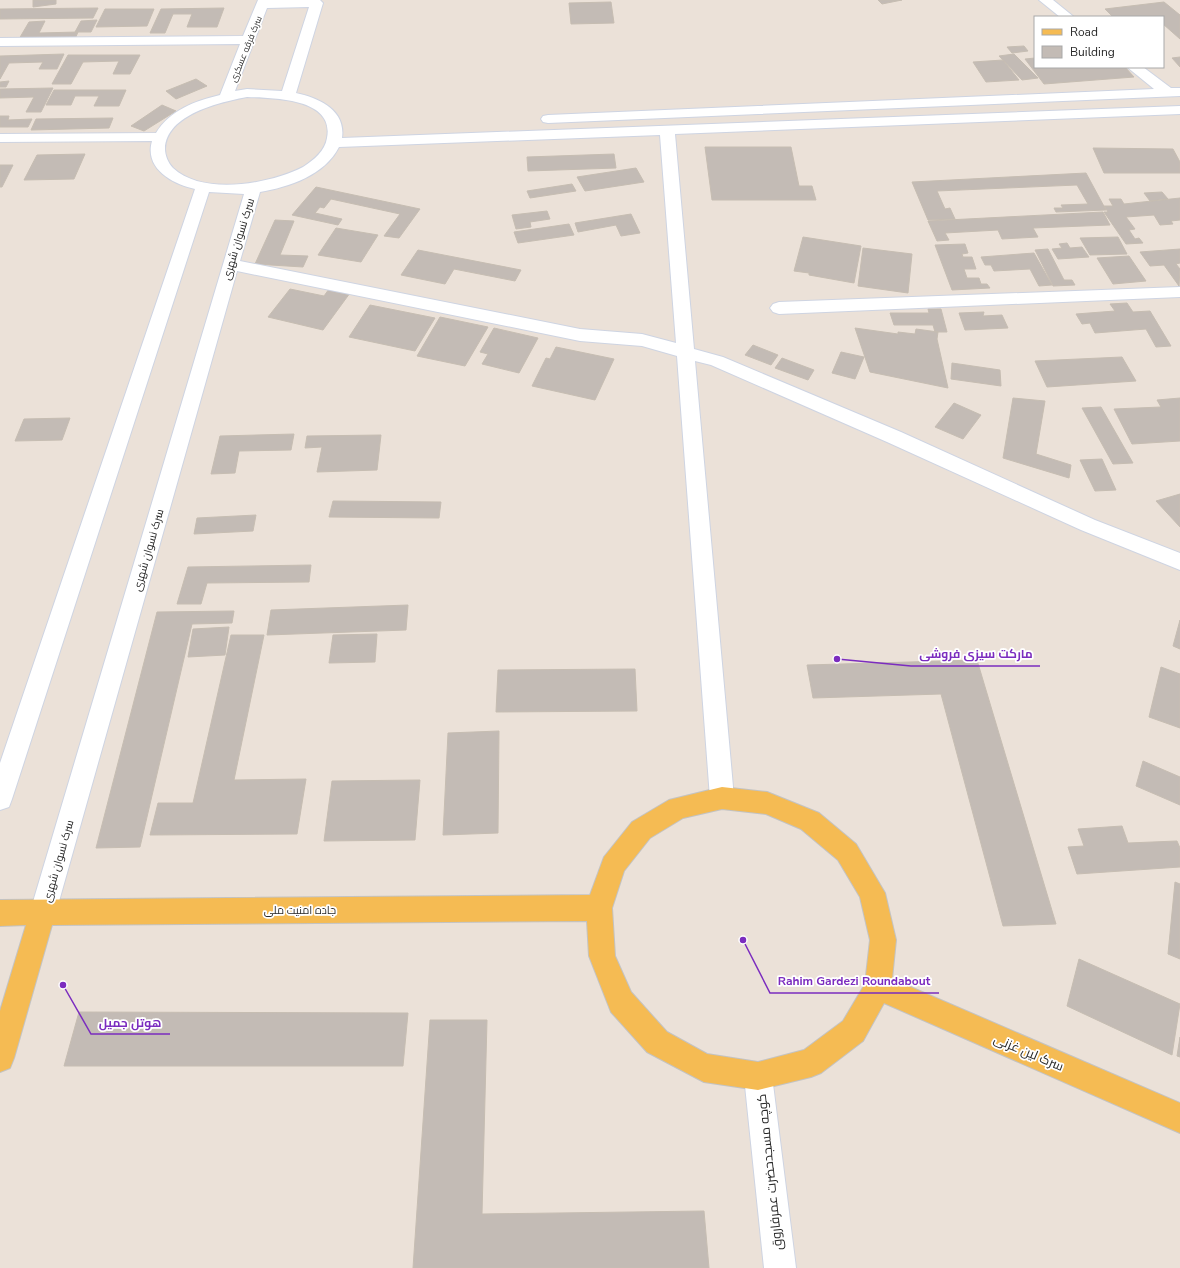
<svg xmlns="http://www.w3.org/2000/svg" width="1180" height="1268" viewBox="0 0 1180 1268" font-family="'Nunito Sans',Cairo,sans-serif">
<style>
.building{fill:#c3bbb5;stroke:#c6bdb2}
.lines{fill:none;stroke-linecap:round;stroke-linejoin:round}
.minor-casing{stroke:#ced4e2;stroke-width:2}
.major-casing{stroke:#c3c3c3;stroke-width:2}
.minor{fill:#fff;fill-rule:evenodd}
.major{fill:#f5bb53;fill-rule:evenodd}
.labels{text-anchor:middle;stroke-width:3.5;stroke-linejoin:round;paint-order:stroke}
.far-street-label{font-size:9px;fill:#282828;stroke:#fff}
.street-label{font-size:11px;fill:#282828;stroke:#fff}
.near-street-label{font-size:13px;fill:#282828;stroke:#fff}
.leader{fill:none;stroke:#7b2cbf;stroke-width:1.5}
.callout-dot{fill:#7b2cbf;stroke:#fff;stroke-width:1.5}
.callout-label{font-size:12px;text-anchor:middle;font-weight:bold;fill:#7b2cbf;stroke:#fff;stroke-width:3.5;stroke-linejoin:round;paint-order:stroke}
</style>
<rect width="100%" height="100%" fill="#ebe1d8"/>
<path class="building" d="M33,0h23v4l-23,3z
M878,0h24l-20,4z
M611,2l3,21 -43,1 -2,-21z
M1164,2l16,13v24l-17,-15v-7l-9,-1 -41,1 -8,-8z
M98,8l-5,10 -93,1v-10z
M224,8l-7,19h-30l5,-13h-19l-8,19h-15l11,-24z
M105,9h49l-7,17 -51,1z
M97,20l-6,12h-16l6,-11z
M45,21l-6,12 39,-1 -3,7h-56l10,-17z
M1024,46l4,5 -16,2 -5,-6z
M64,54l-7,15h-18l4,-7 -34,1 -9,16v-23z
M1014,54l24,24 -16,2 -23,-24z
M68,55h72l-10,19h-17l6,-13 -36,1 -12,22h-19z
M1180,57v10l-8,-9z
M1035,58v9h90l9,10 -90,7 -19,-25z
M1003,60l16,20 -33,2 -13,-20z
M196,79l11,7 -31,13 -10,-8z
M9,81l-3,6h-6v-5z
M53,88l-12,24h-15l8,-15 -34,1v-9z
M54,90h72l-7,16h-25l5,-10h-24l-4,9h-25z
M162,105l14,6 -32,20 -13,-5z
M0,116h9l-1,4 24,-1 -4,8h-28z
M113,118l-4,10 -78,2 5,-11z
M705,147h86l8,39h13l4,14h-104z
M1093,148l80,1 7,13v11h-76z
M85,154l-11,25 -50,1 13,-25z
M614,154l2,14 -88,3 -1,-14z
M0,165h13l-11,22h-2z
M636,168l8,14 -59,9 -8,-14z
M1086,173l20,37 -50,2 -2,-4h9l-2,-3 27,-1 -11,-19 -140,6 8,18 5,-1 5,11 -27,1 -16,-38z
M572,184l4,7 -46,7 -3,-7z
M316,187l104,22 -21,29 -15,-2 16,-22 -69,-15 -7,9 -4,-1 -5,6 27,6 -4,6 -46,-10z
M1162,192l6,7 -18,2 -6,-8z
M1180,198v22l-9,1 2,3 -13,1 -6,-10 -28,2 9,12 -6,1 6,9 4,-1 4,5 -17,1 -22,-32h4l-4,-6h9l-4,-7h12l3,5z
M547,211l3,8 -20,3 1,5 -15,2 -4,-14z
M1103,212l7,13 -77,3 5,9 -36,2 -4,-9 -53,3 4,7 -12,1 -9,-20z
M631,214l9,19 -19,3 -5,-11 -38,7 -3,-9z
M275,220l19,1 -14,34 28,1 -5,11 -48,-3z
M569,224l5,11 -56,8 -4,-11z
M336,228l42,7 -17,27 -43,-7z
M803,237l58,9 -7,37 -45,-8v-2l-15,-2z
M1118,237l9,17 -37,1 -10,-17z
M1067,243l3,5 12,-1 7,10 -31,2 -6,-10 10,-1 -3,-4z
M965,244l3,9 -6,1 1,3h9l4,12h-12l3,9h12l2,6h6l3,4 -38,2 -17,-45z
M863,248l49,6 -4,39 -50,-7z
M1048,249l16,31h8l3,5 -22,1 -18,-36z
M1180,249v14l-4,1 4,5 -1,17 -15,-21 -14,1 -10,-14z
M418,250l103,20 -6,11 -61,-12 -9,15 -44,-9z
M1034,253l18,32 -13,1 -9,-17 -36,2 -3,-6h-6l-4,-8z
M1129,256l17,25 -33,3 -16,-26z
M290,289l34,7 5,-7 21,4 -27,37 -55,-13z
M1127,303l6,9 17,-1 21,35 -15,1 -10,-18 -51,4 -5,-10 -8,1 -6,-10 39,-3 -5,-7z
M370,305l65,13 -20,33 -66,-14z
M928,309h13l6,23h-12l-2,-7h-39l-4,-12h39z
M984,312l-1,4 19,-1 6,13 -43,2 -6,-17z
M440,317l48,10 -23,39 -48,-10z
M494,328l44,10 -19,35 -37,-9 6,-10 -8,-2z
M855,328l43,6v-2l17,2 1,-5 22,3 -1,7 11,49 -78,-16z
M753,345l25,10 -7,10 -26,-10z
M556,347l58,12 -19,41 -63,-14 14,-28 4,1z
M841,352l23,5 -9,22 -23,-6z
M1122,357l14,24 -89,6 -12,-26z
M782,358l32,12 -6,10 -33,-12z
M952,363l48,7 1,16 -50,-7z
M1013,398l32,3 -9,53 35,11 -2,13 -66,-20z
M1180,398v43l-48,3 -18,-35 47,-2 -4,-7z
M954,403l27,12 -18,24 -28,-12z
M1101,407l32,56 -20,1 -31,-56z
M70,418l-8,22 -47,1 9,-22z
M294,434l-3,16 -52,1 -4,22 -24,1 9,-38z
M381,435l-4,35 -60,2 5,-25 -17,1 2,-12z
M1102,459l14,31 -21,1 -15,-31z
M1180,494v33l-24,-26z
M333,501l108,1 -2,16 -110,-1z
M256,515l-3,16 -59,3 3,-16z
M311,565l-2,17 -102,1 -6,21h-24l11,-37z
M408,605l-2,25 -139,5 4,-25z
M234,611l-2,12 -40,1 -52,223 -44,1 61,-236z
M1180,620v29l-7,-3z
M229,627l-4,28 -37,2 5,-28z
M377,634l-2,28 -46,1 4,-28z
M231,635h33l-30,145 72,-1 -9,55 -147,1 8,-32h35z
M977,660l79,264 -53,2 -62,-232 -128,4 -6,-33z
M1161,667l19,7v54l-31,-11z
M635,669l2,42 -141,1 2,-42z
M499,731l-1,102 -55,2 5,-102z
M1143,761l37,16v28l-44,-19z
M420,780l-5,60 -91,1 8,-60z
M1122,826l6,17 49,-2 3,7v19l-103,7 -9,-27 16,-1 -6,-17z
M1175,882l5,2v75l-12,-5z
M1079,959l101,45 -8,51 -105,-49z
M79,1012l329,1 -5,53h-339z
M430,1020h57l-5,194 222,-3 5,57h-296z
M1180,1037v20l-3,-1z"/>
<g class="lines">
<defs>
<path id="minor" d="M258,0h62l3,3 -27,90c23,5 50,17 46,45l838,-32v8l-505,20 19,215 29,8 178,75 194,88 85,33v17l-99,-40 -194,-88 -176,-77 -16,-4 39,437 -3,8 -9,3 -9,-3 -3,-8 -33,-442 -35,-10 -62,-5 -343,-70 -181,641 -4,9 -9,4 -9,-4 -4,-9 214,-718 -35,-2 -197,607 -3,8 -9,3v-47l195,-574c-22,-5 -51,-20 -43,-48l-152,1v-8l156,-1c14,-23 39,-32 64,-38l20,-51 -240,2v-8l243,-2zM309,7l-27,84 -35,-2 -12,2 32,-83zM247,97c26,1 88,1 80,41 -2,13 -13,22 -24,29 -33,17 -100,29 -130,1 -5,-5 -8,-13 -8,-19 1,-35 56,-47 82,-52zM660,135l16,208 -34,-9 -62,-5 -340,-68 20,-69c29,-5 65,-17 79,-45z
M1039,0h14l21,17h-14z
M1127,67h16l28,21h9v8l-632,27 -5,-1 -2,-3 2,-3 5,-1 606,-26z
M1180,287v10l-401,17 -6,-2 -3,-4 3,-4 6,-2z
M758,1062l10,4 4,10 24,192h-32l-20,-192 4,-10z"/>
<path id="major" d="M722,787l45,5 52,21 37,31 29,49 11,47 -4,39 288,124v30l-296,-130 -21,38 -42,32 -10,4 -53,13 -54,-8 -57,-30 -36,-40 -22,-56 -2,-35 -535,4 -38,133 -4,10 -10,4v-61l26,-86 -26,1v-26l590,-5 14,-38 28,-35 37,-22zM722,809l44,5 35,15 37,31 22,37 10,43 -5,44 -22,37 -39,29 -46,12 -51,-8 -40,-22 -36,-40 -16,-36 -3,-48 12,-37 26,-33 33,-20z"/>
</defs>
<use href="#minor" class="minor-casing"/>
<use href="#major" class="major-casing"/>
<use href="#minor" class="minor"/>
<use href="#major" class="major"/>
</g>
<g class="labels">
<g class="far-street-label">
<text transform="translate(246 49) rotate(-68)" y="3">سرک فرقه عسکری</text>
</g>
<g class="street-label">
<text transform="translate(238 239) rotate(-73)" y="4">سرک نسوان شهری</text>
<text transform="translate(148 550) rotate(-74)" y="4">سرک نسوان شهری</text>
<text transform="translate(58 861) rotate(-74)" y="4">سرک نسوان شهری</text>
<text x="300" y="914">جاده امنیت ملی</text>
</g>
<g class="near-street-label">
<text transform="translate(1029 1052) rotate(23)" y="5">سرک لین غزنی</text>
<text transform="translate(769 1172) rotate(-96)" y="5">کوچه مسجدحضرت عمرفاروق</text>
</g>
</g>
<path class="leader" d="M837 659L911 666H1040M743 940L770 993H939M63 985L91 1034H170"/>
<g class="callout-dot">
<circle cx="837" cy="659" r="4"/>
<circle cx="743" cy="940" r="4"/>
<circle cx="63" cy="985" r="4"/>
</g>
<g class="callout-label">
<text x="976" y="658">مارکت سیزی فروشی</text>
<text x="854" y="985">Rahim Gardezi Roundabout</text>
<text x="130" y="1027">هوتل جمیل</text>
</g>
<rect x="1034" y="16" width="130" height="52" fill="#ffffff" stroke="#a9a9a9"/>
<rect x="1042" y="29" width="20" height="6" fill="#f5bb53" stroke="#a9a9a9"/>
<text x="1070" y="36" font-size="12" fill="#282828">Road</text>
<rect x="1042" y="46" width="20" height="12" fill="#c3bbb5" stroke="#a9a9a9"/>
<text x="1070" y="56" font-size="12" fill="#282828">Building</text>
</svg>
